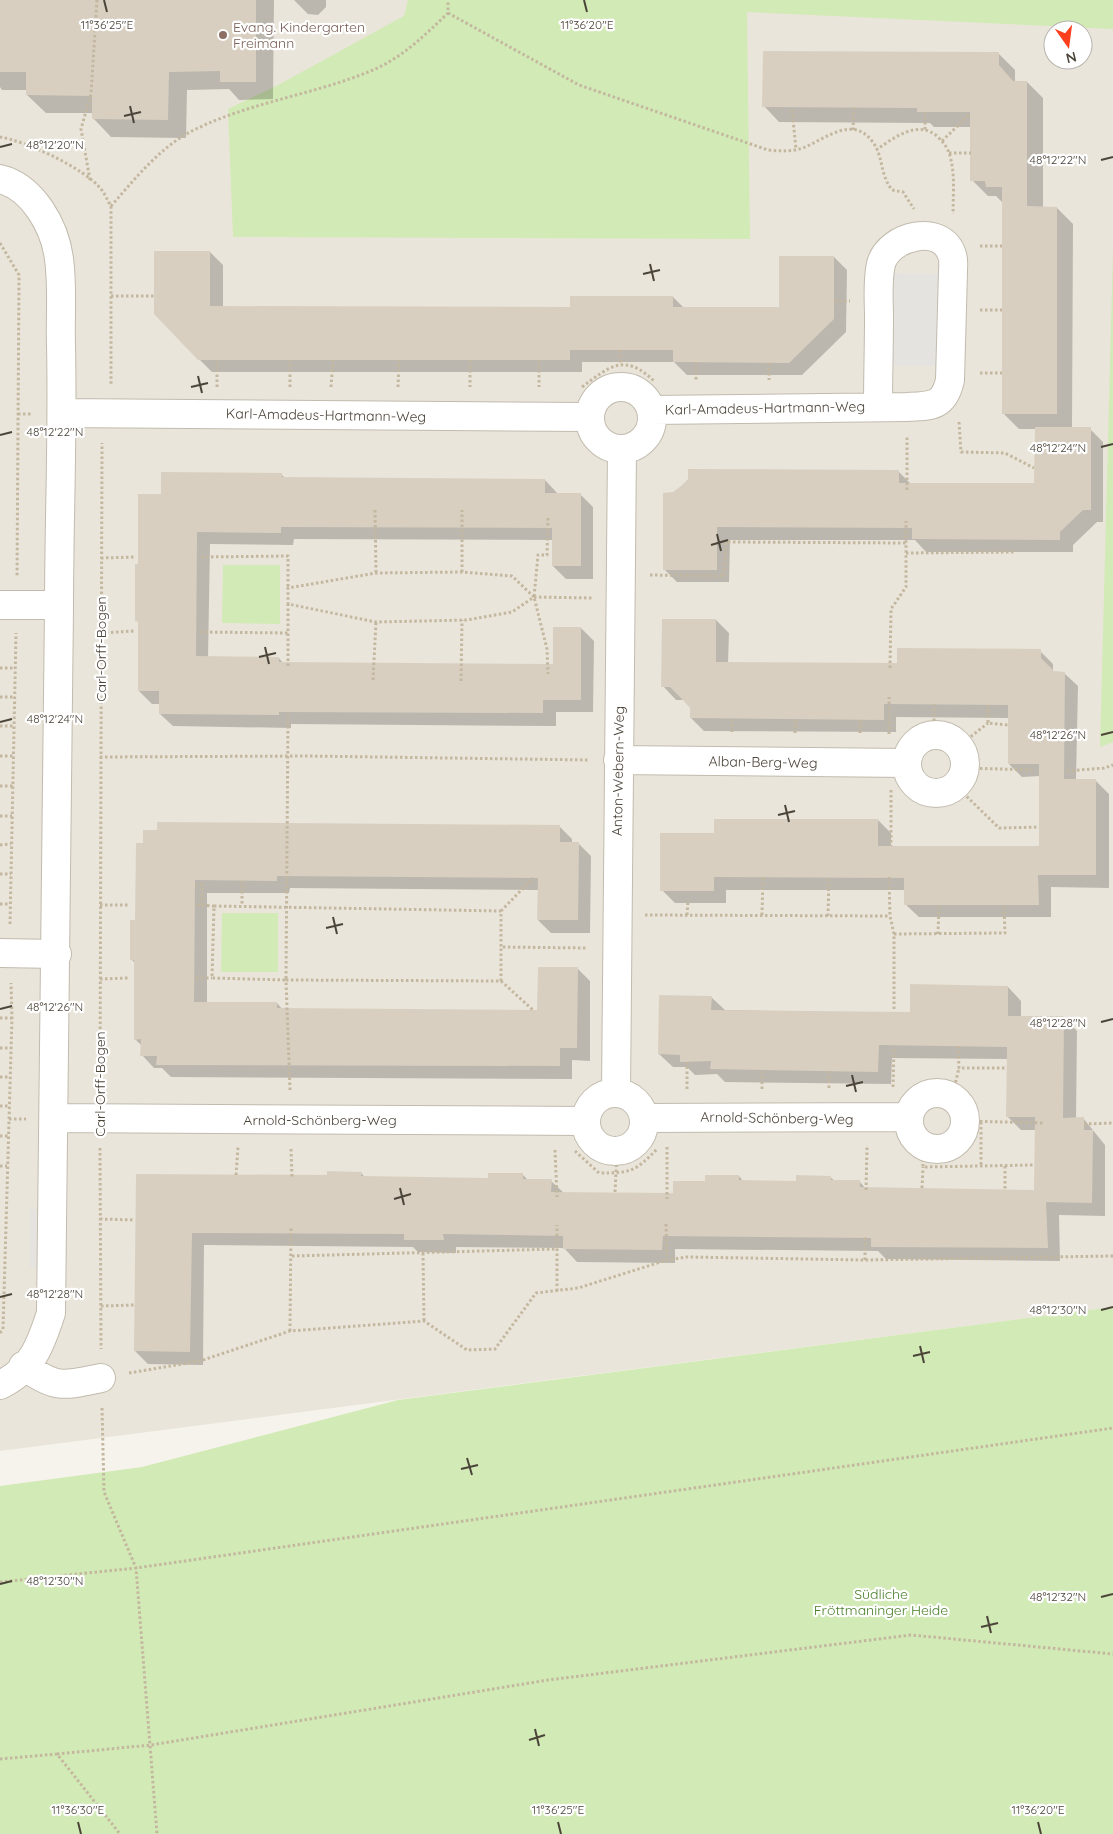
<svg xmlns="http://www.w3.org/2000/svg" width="1113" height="1834" viewBox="0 0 1113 1834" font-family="Quicksand,sans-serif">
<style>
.residential{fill:#eae5da;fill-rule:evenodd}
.green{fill:#d2eab5}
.parking{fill:#e5e3e0}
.shadow{fill:#0003}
.building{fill:#d8cfc1}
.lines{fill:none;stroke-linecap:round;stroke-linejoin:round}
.minor-casing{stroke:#c2bbae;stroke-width:30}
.path{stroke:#c4b79f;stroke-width:3;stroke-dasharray:2.5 2.5;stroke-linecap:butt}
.minor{stroke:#fff;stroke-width:28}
.ticks{fill:none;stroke:#4b4439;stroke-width:2}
.education-dot{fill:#8d6e63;stroke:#fff;stroke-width:2}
.labels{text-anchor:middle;stroke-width:4.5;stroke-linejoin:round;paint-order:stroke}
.education-label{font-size:14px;fill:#785e54;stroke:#fff;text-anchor:start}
.street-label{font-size:14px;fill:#4b4439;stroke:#fff}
.park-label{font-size:14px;fill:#4a7f2a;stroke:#fff}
.ticks-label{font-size:12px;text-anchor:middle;fill:#4b4439;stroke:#fff;stroke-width:4.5;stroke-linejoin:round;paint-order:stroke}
</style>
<rect width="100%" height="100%" fill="#f6f3ec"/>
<path class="residential" d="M0,0h1113v1307l-1113,144zM1053,30h30v30h-30z"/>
<path class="green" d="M408,0h705v29l-366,-17 3,227 -517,-2 -5,-128 50,-24 126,-69z
M1113,250v492l-13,5z
M223,565h57v59l-58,-1z
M222,913h56v59h-57z
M1113,1238v596h-1113v-348l142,-19 256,-67 715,-93z"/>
<path class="parking" d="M893,273l48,1 -2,92h-48z
M30,1209h10l1,58h-11z"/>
<path class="shadow" d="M0,0h274l-1,99 -34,1 -10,-11 -42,1 -1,48 -75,-1 -18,-19v-5h-47l-19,-18v-5h-25l-2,-3z
M294,0h32v7l-8,8 -10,-1z
M999,54l16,16v12h12l16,16v110h14l16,16 -1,204 18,1 13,13v80h-6l-24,23v7h-147l-11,-12h-185l-1,42h-52l-13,-13 1,-75 233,-23 13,13 125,1v-56h-17l-16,-16v-210l-7,-7h-8l-16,-16v-53h-38l-4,-4 -151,-1 -15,-16z
M210,252l13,13v42l348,1 102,-11 11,11h96l54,-51 13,13 -1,62 -44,43h-115l-13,-13h-92v10h-370l-13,-13z
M281,474l4,4 260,2 13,14h22l13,13v72h-27l-13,-13v-26l-259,-1 -1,6 -83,-1 -2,114h71l4,5 271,2 27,-37 13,13 -1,71h-37v14l-265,-2v4l-118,-2 -13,-12v-10h-8l-13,-13 1,-67 -4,-4 3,-55 24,-70z
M716,620l13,13 -1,30 170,2 142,-14 13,13v9h11l14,13 -2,94 20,1 13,13v94l-58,-1v30h-132l-14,-13v-14h-179v13h-51l-13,-13 53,-56 163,-14 13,13v14h149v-71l-18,1 -13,-13v-46l-113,-1v15l-192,-1 -13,-13v-10l-7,-8h-8l-13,-14z
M559,826l13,13v4h6l13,13 -1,77h-39l-13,-13 1,-30 -249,-2 -1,5h-82v110h70l6,7 255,1 39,-43 13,13v80l-18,-1v19l-401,-2 -9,-9h-8l-12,-13v-9l-7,-7v-76l-4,-4 6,-38v-77z
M1008,987l13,14v16l43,1 13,13 -1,88 7,-1 22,27v71l-46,-1 1,46 -174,-2 -8,-8 -203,-2v14l-98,-1 -13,-14 -108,-1v6l-38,-1 -5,-5 -209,-2 -1,120 -55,-1 -13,-13 2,-176 191,2 33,-4 5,5 124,1 32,-5 7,7h22l13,12 110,1 32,-12 33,-6 4,5 54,1 33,-5 5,4h24l7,8 169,2 1,-61h-15l-14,-14 1,-57 -116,-1 -1,26 -166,-2 -8,-8 -22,1 -8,-8h-14l-14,-13 52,-57 14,13 186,4z"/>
<path class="building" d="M0,0h256v82h-36v-11l-51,1 -1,48 -76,-1v-23l-66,-1v-23h-26z
M763,51l236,1v13l14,16h14v125l30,1v207h-55v-227h-16l-1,-6h-15v-69h-53v-4l-155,-1z
M154,251h56v55l360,1v-11h103v11h106v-51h55v63l-45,44 -116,-1v-12h-103v10h-372l-44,-46z
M1035,427h56v83h-8l-23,22v8l-148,-1v-11l-195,-1v43h-54v-77l10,-1 8,-6 7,-7v-10l211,1v13h135z
M161,472l121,1v4l263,2v14h36v73h-29v-38l-271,-1v6l-84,-1 -1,124 83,1v5l274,2v-37h28v73h-38v13l-264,-1v3l-120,-1v-23h-21v-70h-3v-57h3v-70h23z
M662,619h54v43l181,1v-15l144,1v9l13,13 11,1 -1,107h32v96h-58l1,30h-135v-27l-190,-1v14h-54v-58h54v-14h164v27h161v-82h-31v-59l-124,-1v16l-194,-2v-10l-10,-11 -10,-10h-9z
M157,822l403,3v17h19l-1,78h-41l1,-42 -261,-2v5l-82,-1 -1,122h83v6l260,2 1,-43h40l-1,81h-17v18l-404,-1 1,-9h-17l1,-17 -7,1v-80h-4v-40h5l1,-77h7v-13h14z
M910,984l98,2v30h56l-1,102 21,-1v13h9l-1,73 -46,-1 2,46 -177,-1v-9l-208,-2 -1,14 -99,-1v-13l-120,-2 1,6h-40v-6l-212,-1 -2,119 -56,-1 2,-177 191,1v-4l35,1 -1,4 127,2v-5h35v6h29l-1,13 122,1v-12h32v-6h34v5l57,1v-6l35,1v4h29v7l174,3 1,-73h-29l1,-70 -128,-2 -1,27 -168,-3 1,-8 -31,1v-7l-22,-1 1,-59 53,1 -1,14 199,2z"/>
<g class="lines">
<defs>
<path id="minor" d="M0,179c33,8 55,48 59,80 4,28 1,58 2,87 2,87 -2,175 -2,262 -2,235 -4,470 -8,705 -10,31 -19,57 -51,72
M590 418a31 31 0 1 1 62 0a31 31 0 1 1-62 0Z
M652,410l255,-3c24,-1 37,0 43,-27l3,-109c0,-5 1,-11 -1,-16 -10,-32 -63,-20 -71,9 -4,17 -2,36 -2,54 0,29 -1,59 -1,88
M62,413l527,4
M0,605h59
M907 764a29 29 0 1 1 58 0a29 29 0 1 1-58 0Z
M618,760l289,3
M0,953l57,1
M586 1122a29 29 0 1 1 58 0a29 29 0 1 1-58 0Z
M616,1093l6,-643
M909 1121a28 28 0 1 1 56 0a28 28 0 1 1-56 0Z
M54,1118l531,3
M644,1118l265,-1
M23,1366c35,23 39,20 78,12"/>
</defs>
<use href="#minor" class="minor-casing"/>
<path class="path" d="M448,13l131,72 189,65c12,1 23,2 35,-2 22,-9 49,-33 69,-7 12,15 7,32 20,49l11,2 11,17
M792,110l4,39
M925,112v18
M853,130l1,-23
M0,137c26,4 84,31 101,52 4,5 6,11 10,17v180
M942,141l28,-27
M876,150c19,-13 42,-31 62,-13 7,7 11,13 13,23 4,17 2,37 2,54
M949,153h22
M90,180l-9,-51 10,-35 6,-94
M111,206c24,-27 48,-58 81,-75 57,-29 122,-36 181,-61 30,-13 52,-35 75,-57v-13
M0,243l19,32 -2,302
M980,246h22
M111,296h43
M834,301h16
M980,310h22
M620,350l1,15
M470,360v27
M539,360v27
M696,362v20
M769,363v17
M980,373h22
M217,387v-27
M290,387v-27
M331,387l2,-27
M398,387l1,-27
M582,387c27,-20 42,-35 72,-6
M18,414h15
M959,422l2,30 44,1 29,15
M907,490v-54
M375,510l1,63
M548,518l-1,37h-9l-4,42 13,52 1,25
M906,553l110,-1
M201,557l87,-1v32
M101,558l34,-1
M462,572v-62
M650,575l74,1 2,-34 181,1
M534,597l-22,-21 -50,-4 -86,1 -88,15v16l88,18 91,-2 45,-8 22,-15 58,1
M200,632l88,1v-29
M101,633l33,-2
M288,666v-33
M0,668h15
M890,668l1,-59 15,-22v-66
M373,680l3,-58
M461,681l1,-61
M0,697h14
M988,705v18l20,2
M288,716l-2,264 -74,-2 2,-72 287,5v36l87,1
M0,726h14
M732,732v-14
M795,733l1,-14
M860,733l1,-14
M889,734v-37
M934,736v-32
M959,746l29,-23
M0,756h13
M100,757l206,-1 284,4
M965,768l70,2
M1067,771l37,-3 9,-3
M0,786h13
M956,786l43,42 40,-1
M891,790v56
M0,816h12
M0,845l11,-1
M0,874h11
M889,877l1,39 4,18v76
M242,881v25
M195,885h7v21
M0,904h10
M100,905h29
M197,905l17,1
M501,911l32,-33
M645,915l245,1
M687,915l1,-15
M762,915l1,-38
M828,916l1,-39
M10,924l6,-291
M894,934l111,-1 -1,-28
M938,934l1,-29
M196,978h16
M100,979l28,-1
M501,981v-34
M0,1018h12
M958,1046l1,22h48
M0,1048h11
M0,1077h10
M893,1087l1,-39
M829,1088v-17
M100,1089l2,-646
M687,1089v-27
M762,1089v-19
M290,1090l-4,-110 215,1 32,29
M952,1097l7,-29
M0,1106h9
M9,1119h17
M965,1121l79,2
M981,1122v44
M1084,1124l29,-1
M0,1136h8
M922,1144l1,23 111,-2
M667,1147v52
M100,1148l1,201
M291,1149l1,29
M555,1150l2,47
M575,1151l24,22c32,0 36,-1 59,-25
M0,1166h7
M1005,1166v23
M236,1175l2,-28
M922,1188l1,-21
M866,1190l1,-43
M615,1192l2,-40
M100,1219l35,1
M666,1224l1,36
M423,1253l1,68
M292,1256l265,-7
M865,1260v-24
M557,1291v-66
M101,1306l34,-1
M290,1331l1,-104
M0,1333l3,-4 9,-311 -1,-35
M129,1373l71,-12 90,-30 134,-10 43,29 28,-1 41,-56 42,-5 89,-28 20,-3 178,3 248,-4
M102,1408l2,84 32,76 21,266
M0,1582l136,-14 977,-140
M57,1754l94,-9 397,-65 363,-45 202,19
M0,1759l57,-5 63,80"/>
<use href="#minor" class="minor"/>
</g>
<path class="ticks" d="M104,0l3,12M584,0l3,12M130,106l4,17M124,116l17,-4M0,147l12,-3M1101,160l12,-3M650,264l4,17M643,274l17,-4M198,376l4,17M191,387l17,-4M0,435l12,-3M1101,447l12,-3M717,534l4,17M711,545l17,-5M265,647l4,17M259,657l17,-4M0,722l12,-3M1101,735l12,-3M785,805l4,17M778,815l17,-4M333,917l4,17M326,928l17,-4M0,1009l12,-3M1101,1022l12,-3M852,1075l4,17M846,1086l17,-4M400,1188l4,17M394,1199l17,-5M0,1297l12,-3M1101,1310l12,-3M920,1346l4,17M913,1356l17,-4M467,1458l5,17M461,1469l17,-4M0,1584l12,-3M1101,1597l12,-3M987,1616l4,17M981,1627l17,-4M535,1729l4,17M529,1740l16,-5M78,1822l3,12M558,1822l3,12M1038,1822l3,12"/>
<circle class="education-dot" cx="223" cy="35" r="5"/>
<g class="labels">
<g class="education-label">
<text x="233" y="32">Evang. Kindergarten<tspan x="233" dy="16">Freimann</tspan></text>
</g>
<g class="street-label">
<text transform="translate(765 408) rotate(-1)" y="5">Karl-Amadeus-Hartmann-Weg</text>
<text transform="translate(326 415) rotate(1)" y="5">Karl-Amadeus-Hartmann-Weg</text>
<text transform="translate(101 649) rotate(-90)" y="5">Carl-Orff-Bogen</text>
<text transform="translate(763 762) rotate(1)" y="5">Alban-Berg-Weg</text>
<text transform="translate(618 771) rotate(-89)" y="5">Anton-Webern-Weg</text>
<text transform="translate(100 1084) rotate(-90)" y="5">Carl-Orff-Bogen</text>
<text transform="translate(777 1118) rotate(1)" y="5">Arnold-Schönberg-Weg</text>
<text x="320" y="1125">Arnold-Schönberg-Weg</text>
</g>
<g class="park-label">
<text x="881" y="1599">Südliche<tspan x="881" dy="16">Fröttmaninger Heide</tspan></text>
</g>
</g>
<g class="ticks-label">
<text x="107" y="29">11°36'25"E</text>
<text x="587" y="29">11°36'20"E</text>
<text x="55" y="149">48°12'20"N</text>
<text x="1058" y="164">48°12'22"N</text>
<text x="55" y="436">48°12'22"N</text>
<text x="1058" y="452">48°12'24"N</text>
<text x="55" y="723">48°12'24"N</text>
<text x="1058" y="739">48°12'26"N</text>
<text x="55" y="1011">48°12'26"N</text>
<text x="1058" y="1027">48°12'28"N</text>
<text x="55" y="1298">48°12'28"N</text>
<text x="1058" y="1314">48°12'30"N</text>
<text x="55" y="1585">48°12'30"N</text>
<text x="1058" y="1601">48°12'32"N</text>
<text x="78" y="1814">11°36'30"E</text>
<text x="558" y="1814">11°36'25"E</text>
<text x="1038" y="1814">11°36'20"E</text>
</g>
<g transform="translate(1068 45) rotate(166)"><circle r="24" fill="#ffffff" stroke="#b7b4b0"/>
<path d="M0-4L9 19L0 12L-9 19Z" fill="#fc3f1d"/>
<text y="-8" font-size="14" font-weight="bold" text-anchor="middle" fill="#4b4439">N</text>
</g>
</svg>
